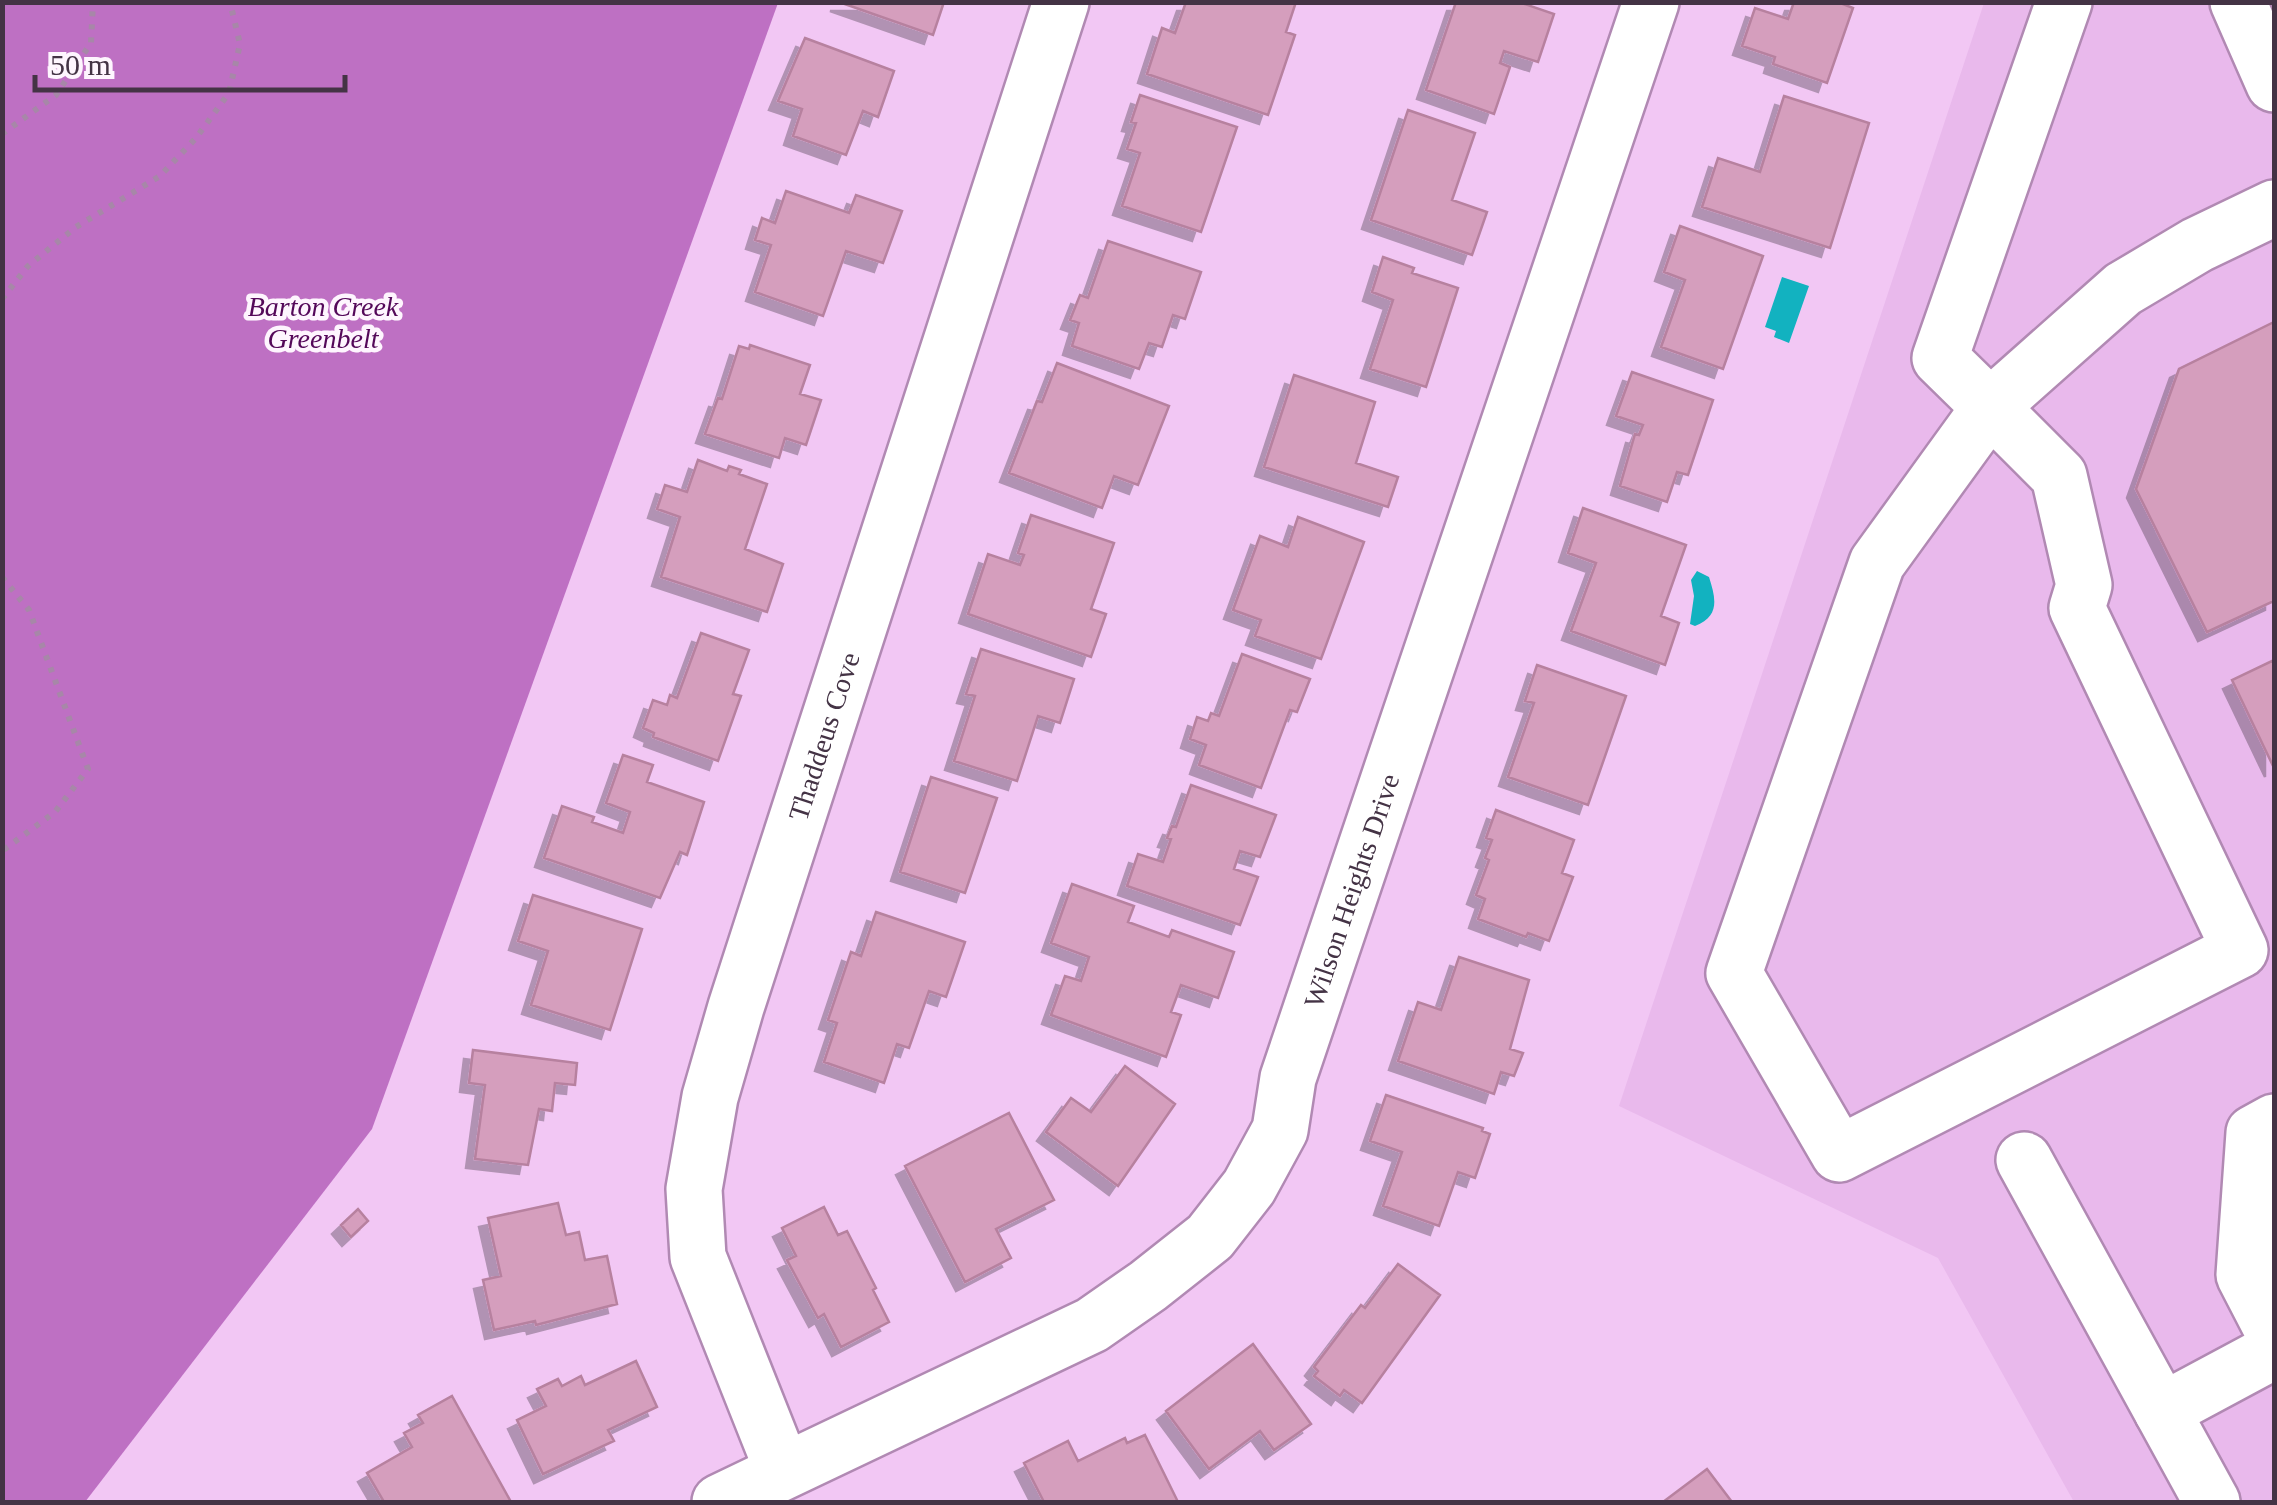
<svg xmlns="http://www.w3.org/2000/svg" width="2277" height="1505" viewBox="0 0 2277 1505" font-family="'Times New Roman',serif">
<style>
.built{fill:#e9b9ec}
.forest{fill:#be70c3}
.water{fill:#12b2c0}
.building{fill:#d59ebd;stroke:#b7819f;stroke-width:2.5;filter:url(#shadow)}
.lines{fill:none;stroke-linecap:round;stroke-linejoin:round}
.minor-casing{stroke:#b189b3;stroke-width:60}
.path{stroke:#a787a8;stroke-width:6;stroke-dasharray:5 8;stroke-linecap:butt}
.minor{stroke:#fff;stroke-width:55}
.labels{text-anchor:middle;stroke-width:9;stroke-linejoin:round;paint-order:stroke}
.park-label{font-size:28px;font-style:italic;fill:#540859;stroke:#fef5fe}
.street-label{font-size:28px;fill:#443345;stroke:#fef5fe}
</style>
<defs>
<filter id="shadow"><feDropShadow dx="-9" dy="9" stdDeviation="0" flood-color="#0004"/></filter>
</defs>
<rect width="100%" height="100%" fill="#f2c7f4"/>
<path class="built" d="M1984,3h290v1499h-200l-136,-244 -319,-152z"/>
<path class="forest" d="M3,2l775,1 -406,1126 -287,373h-82z"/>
<path class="water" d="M1782,277l27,9 -20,57 -15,-6 2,-6 -11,-4z
M1697,571l12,6c7,22 11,39 -14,49l-5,-2 4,-28 -3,-16z"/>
<path class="building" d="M839,2h105l-11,33z
M1186,2h110l-10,30 9,3 -27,80 -121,-41 15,-46 13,5z
M1456,2h63l35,12 -16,48 -34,-11 -4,12 10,4 -16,47 -68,-24z
M1794,2h44l15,6 -26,75 -54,-19 2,-7 -33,-11 13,-38 33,11z
M805,38l89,33 -16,46 -15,-6 -17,44 -53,-19 9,-27 -24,-8z
M1140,95l97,32 -36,105 -79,-26 18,-53 -13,-4 9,-26 -5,-1z
M1784,96l85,27 -39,125 -128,-41 16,-49 42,14z
M1408,110l67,23 -23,67 35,12 -15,43 -101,-35z
M786,191l63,22 7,-18 46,16 -19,52 -37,-12 -23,65 -68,-24 16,-47 -16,-5 7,-22 13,5z
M1680,226l83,30 -40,113 -62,-22 24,-67 -21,-8z
M1108,241l93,31 -16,47 -12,-4 -11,32 -13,-4 -10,26 -67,-23 7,-23 -9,-3 10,-25 8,3z
M1383,257l31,11 -2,5 46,15 -32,99 -56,-18 23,-69 -21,-8z
M2274,322v279l-67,31 -71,-143 43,-120z
M750,345l60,20 -10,29 21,6 -15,45 -21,-7 -6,20 -74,-24 13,-36 4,1 17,-53 10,3z
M1057,363l112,43 -31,79 -24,-9 -12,32 -93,-35 28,-72 5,1z
M1632,372l81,28 -25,75 -11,-3 -10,30 -47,-16 15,-52 4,1 4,-10 -27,-9z
M1294,375l81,27 -19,61 42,14 -10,30 -124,-40z
M698,460l29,11 2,-5 12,4 -2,4 28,10 -22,65 38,15 -16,48 -106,-35 19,-60 -23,-8 8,-24 22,7z
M1583,508l103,37 -25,71 18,7 -14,42 -94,-34 25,-68 -28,-10z
M1031,515l83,28 -23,66 15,5 -15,43 -123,-43 20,-60 32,11 4,-10 -6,-2z
M1298,517l66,25 -43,117 -66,-23 6,-16 -28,-10 27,-74 28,11z
M701,633l48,17 -16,44 8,2 -23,65 -65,-24 1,-4 -11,-5 10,-28 14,5 3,-10 7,3z
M981,649l93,30 -14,44 -22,-7 -21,65 -63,-20 21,-65 -9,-2z
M1242,654l68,25 -13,33 -7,-2 -29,78 -62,-23 7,-20 -16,-6 7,-22 11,4 3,-8 8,3z
M2274,660v108l-42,-88z
M1537,665l89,31 -38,109 -80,-28 26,-74 -9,-2z
M623,755l30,10 -6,17 57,20 -17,53 -7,-3 -20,46 -116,-40 18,-52 32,11 -2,5 31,11 7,-21 -24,-9z
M931,777l66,21 -32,95 -65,-21z
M1191,785l85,30 -16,42 -20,-6 -6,18 24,8 -18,48 -113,-39 11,-32 25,8 8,-23 -4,-1 5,-12 4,1z
M1496,810l78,30 -12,33 11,4 -24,64 -21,-8 -2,4 -48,-18 7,-20 -9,-4 13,-35 -4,-2 7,-18 -6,-2z
M1072,884l62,22 -6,16 41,15 3,-7 62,22 -16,46 -37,-13 -10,27 10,3 -15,42 -115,-42 14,-39 16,5 8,-24 -38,-14z
M533,895l109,34 -32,101 -79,-25 17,-54 -30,-10z
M876,912l89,30 -19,55 -17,-6 -20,57 -12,-4 -13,39 -60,-21 13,-39 -9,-3 23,-68 10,4z
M1459,957l70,23 -19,69 13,4 -9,23 -13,-4 -7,22 -96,-33 20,-59 23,8z
M473,1050l104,13 -2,22 -20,-2 -3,28 -13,-2 -11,56 -53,-6 10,-74 -16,-2z
M1125,1066l50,38 -57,82 -72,-54 25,-34 20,14z
M1386,1095l97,33 -1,3 8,3 -15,44 -17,-6 -19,54 -56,-20 19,-54 -32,-11z
M1009,1113l45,87 -58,29 15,29 -46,24 -60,-116z
M558,1203l8,32 13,-3 6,28 22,-4 10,48 -81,21 -1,-4 -41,9 -11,-50 18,-4 -13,-58z
M824,1207l14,28 9,-4 29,57 -3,2 16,32 -48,25 -17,-33 -6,4 -31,-58 9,-4 -14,-28z
M358,1209l10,12 -17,16 -10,-12z
M1398,1264l42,31 -78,108 -18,-13 -4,6 -26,-20 4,-5 -4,-4 47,-62 4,3z
M1253,1344l58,80 -37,26 -14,-19 -51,38 -43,-58z
M636,1361l21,46 -49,23 6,11 -71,33 -26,-54 29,-14 -9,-17 21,-10 4,7 19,-10 4,9z
M452,1396l59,106h-127l-17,-29 45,-26 -8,-14 19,-10 -5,-8z
M1145,1435l33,67h-134l-20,-39 44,-22 10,20 47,-23 2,5z
M1707,1469l25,33h-69z"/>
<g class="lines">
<defs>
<g id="minor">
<path d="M2064,2l-124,356 50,49 133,-118 74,-44 77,-37"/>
<path d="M2238,2l36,82"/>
<path d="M1990,407l69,69 25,109 -7,23 163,342 -401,204 -105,-181 143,-410z"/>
<path d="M2274,1122l-20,11 -10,142 30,58"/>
<path d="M2024,1160l188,342"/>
<path d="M2162,1411l112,-60"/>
<path id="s1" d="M783,1471l-85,-214 -4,-68 16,-92 26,-90 325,-1005"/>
<path id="s2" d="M720,1502l372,-177 56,-39 62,-49 39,-50 31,-57 8,-52 363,-1076"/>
</g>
</defs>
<use href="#minor" class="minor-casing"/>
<path class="path" d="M2,134l54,-39 35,-52 2,-41
M2,299l26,-33 48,-39 84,-51 36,-38 33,-45 11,-49 -10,-42
M2,577l27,33 59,159 -33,43 -53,39"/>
<use href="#minor" class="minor"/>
</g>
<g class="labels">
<g class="park-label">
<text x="323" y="316">Barton Creek<tspan x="323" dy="32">Greenbelt</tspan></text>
</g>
<g class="street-label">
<text dy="10" stroke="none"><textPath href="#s1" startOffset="770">Thaddeus Cove</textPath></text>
<text dy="10" stroke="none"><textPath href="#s2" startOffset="938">Wilson Heights Drive</textPath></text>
</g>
</g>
<rect width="2277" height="1505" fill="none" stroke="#443345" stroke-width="10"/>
<path d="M35 75v15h310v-15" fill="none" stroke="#443345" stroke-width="5"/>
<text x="50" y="75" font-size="30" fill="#443345" stroke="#fef5fe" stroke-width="8" paint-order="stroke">50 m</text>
</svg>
